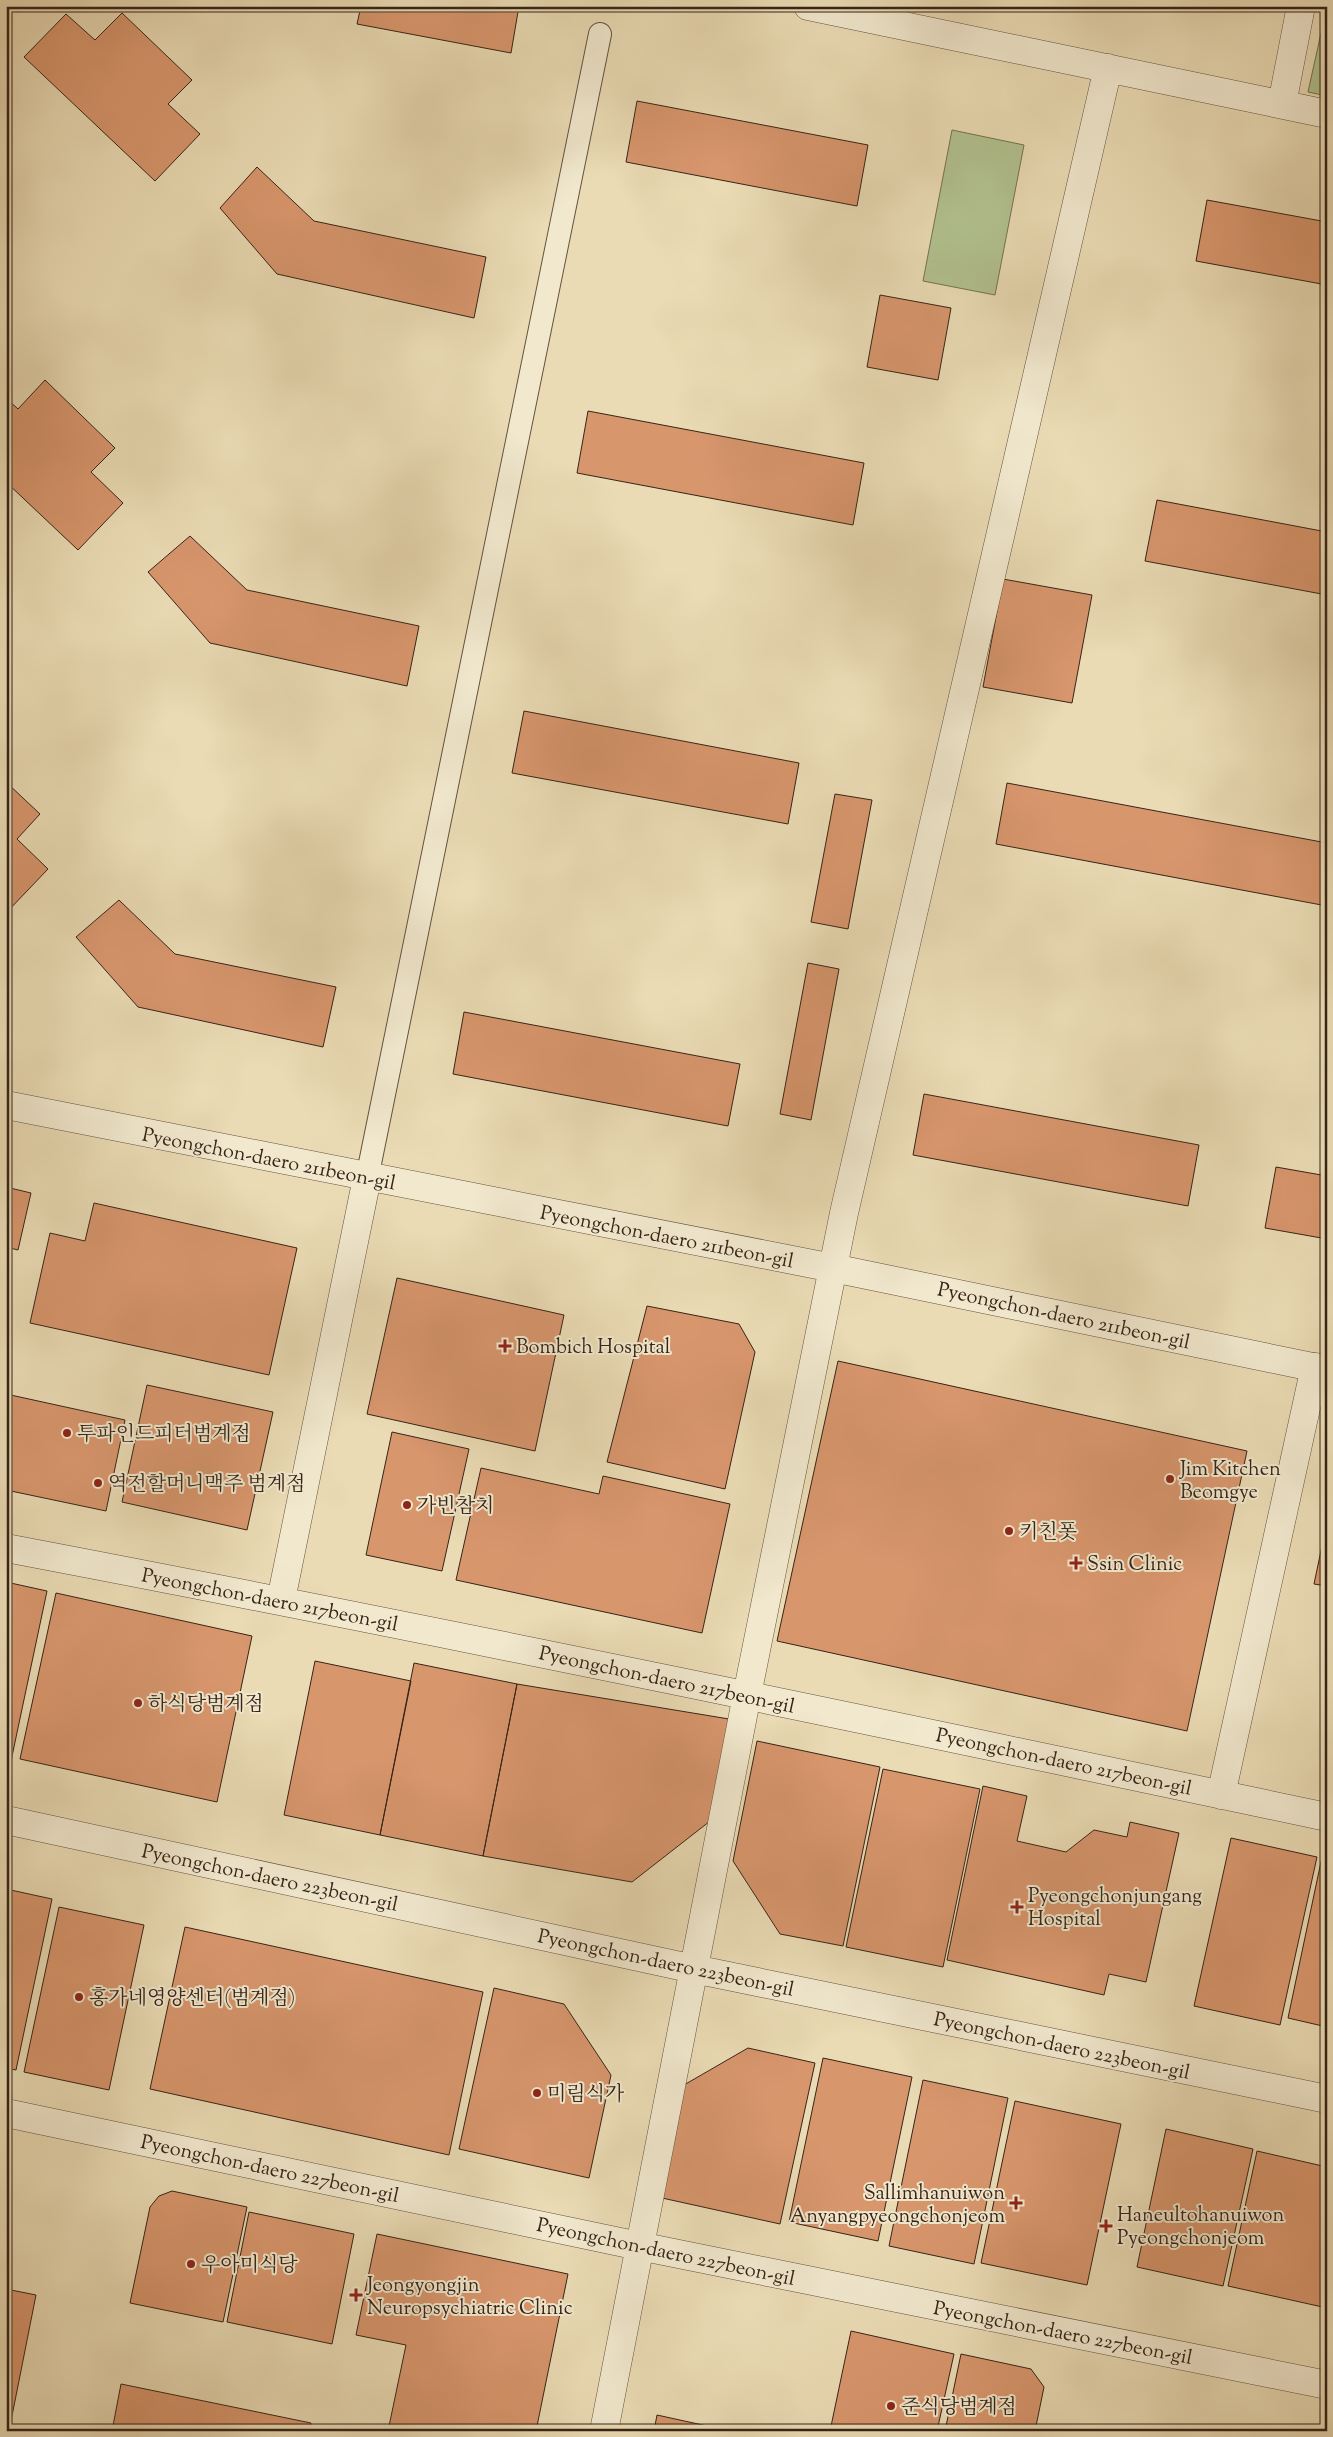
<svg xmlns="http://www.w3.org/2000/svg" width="1333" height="2437" viewBox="0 0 1333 2437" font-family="'Sorts Mill Goudy','Noto Serif KR',serif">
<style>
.green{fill:#b2c190;stroke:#747254}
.building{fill:#d8966d;stroke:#362418}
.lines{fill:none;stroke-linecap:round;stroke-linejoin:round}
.service-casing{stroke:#63523f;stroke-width:24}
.pedestrian-casing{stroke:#63523f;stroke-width:29}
.minor-casing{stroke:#63523f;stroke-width:29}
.tertiary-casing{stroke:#63523f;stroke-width:29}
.service{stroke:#f1e8ce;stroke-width:22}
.pedestrian{stroke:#f1e8ce;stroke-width:28}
.minor{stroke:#f1e8ce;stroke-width:28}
.tertiary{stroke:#f1e8ce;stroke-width:28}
.poi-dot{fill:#8f2418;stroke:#f1e8ce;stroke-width:2}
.labels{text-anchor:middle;stroke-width:4;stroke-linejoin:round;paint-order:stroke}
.street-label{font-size:20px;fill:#362418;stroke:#f1e8ce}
.poi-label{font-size:20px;fill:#362418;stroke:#f1e8ce;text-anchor:start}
</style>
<rect width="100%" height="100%" fill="#eadbb4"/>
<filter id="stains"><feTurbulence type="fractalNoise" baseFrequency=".004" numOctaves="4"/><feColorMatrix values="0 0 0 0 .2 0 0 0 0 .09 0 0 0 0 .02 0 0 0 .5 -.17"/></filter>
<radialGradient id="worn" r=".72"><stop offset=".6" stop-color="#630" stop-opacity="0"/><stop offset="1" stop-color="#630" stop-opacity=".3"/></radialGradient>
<path class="green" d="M1327,6v90l-19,-4z
M952,130l72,15 -29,150 -72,-14z"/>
<path class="building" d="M361,6h158l-8,47 -154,-29z
M122,13l70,67 -24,24 32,30 -45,47 -131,-124 42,-43 29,26z
M637,101l231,44 -11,61 -231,-44z
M257,167l57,54 172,36 -12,61 -197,-44 -57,-66z
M1207,200l120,22v63l-131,-24z
M880,295l71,13 -13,72 -71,-13z
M45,380l70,68 -24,24 32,31 -45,47 -72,-68v-84l12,11z
M588,411l276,52 -11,62 -276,-52z
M1157,500l170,32v63l-182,-34z
M190,536l57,54 172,36 -12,60 -197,-43 -62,-71z
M1003,579l89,16 -20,108 -89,-16z
M524,711l275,52 -11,61 -276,-51z
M6,782l34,32 -23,25 31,30 -42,44z
M1007,783l320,60v63l-331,-62z
M835,794l37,6 -24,129 -37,-7z
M119,900l56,54 161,33 -13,60 -185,-40 -62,-70z
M808,963l31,6 -28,151 -31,-6z
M464,1012l276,52 -12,62 -275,-52z
M924,1094l275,51 -11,61 -275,-51z
M1276,1167l51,9v63l-62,-11z
M6,1187l25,6 -13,57 -12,-3z
M94,1203l203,45 -28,127 -239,-52 20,-90 35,8z
M397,1278l167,37 -29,136 -168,-37z
M647,1306l92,18 16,28 -30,137 -118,-27z
M838,1361l409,90 -60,280 -410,-90z
M147,1385l126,27 -26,118 -125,-28z
M6,1394l119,26 -19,91 -100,-21z
M392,1432l77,17 -27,122 -76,-16z
M481,1468l118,26 4,-18 127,28 -28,129 -246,-53z
M1327,1522v64l-13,-2z
M6,1582l41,9 -36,170 -5,-1z
M56,1593l196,43 -35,166 -197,-43z
M315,1661l96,20 -31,154 -96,-20z
M414,1663l103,21 -34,172 -103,-21z
M517,1684l212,35 -15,99 -82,64 -149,-26z
M757,1741l123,26 -37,179 -63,-12 -47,-73z
M883,1769l97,20 -37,178 -97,-20z
M983,1786l44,10 -10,45 49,11 28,-22 33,7 3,-15 49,11 -33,149 -37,-8 -5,21 -157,-35z
M1231,1838l86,19 -37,168 -86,-19z
M1322,1857l5,2v168l-39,-9z
M6,1889l46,10 -36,171 -10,-2z
M59,1907l85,18 -35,165 -85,-18z
M185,1927l298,65 -34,163 -299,-66z
M494,1988l70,16 47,71 -22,103 -130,-29z
M748,2048l67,15 -35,161 -127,-28 24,-107z
M823,2058l89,19 -34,164 -89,-19z
M923,2080l85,18 -34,166 -85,-18z
M1015,2101l106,23 -34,161 -106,-22z
M1166,2129l87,20 -30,137 -86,-19z
M1257,2151l70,16v141l-99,-22z
M172,2191l75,16 -24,115 -93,-19 20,-96 9,-11z
M249,2212l105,22 -22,110 -105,-22z
M377,2234l191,40 -32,157h-148l18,-86 -50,-10z
M6,2289l30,6 -27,136h-3z
M851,2331l103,23 -17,77h-107z
M961,2354l70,15 13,18 -9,44h-90z
M121,2384l190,39 -1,8h-198z
M657,2415l73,16h-76z"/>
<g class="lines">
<defs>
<path id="service" d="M367,1178l233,-1144"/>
<path id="pedestrian" d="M808,6l519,108
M1282,104l19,-98
M6,1820l688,149 633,130
M604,2431l143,-736 97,-482 264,-1145"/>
<path id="minor" d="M6,1548c442,84 881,176 1321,269
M281,1600l86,-422
M1221,1795l94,-428
M6,2113l633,133 688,139"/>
<path id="tertiary" d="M6,1105l827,163 494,102"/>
</defs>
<use href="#service" class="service-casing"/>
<use href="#pedestrian" class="pedestrian-casing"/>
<use href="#minor" class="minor-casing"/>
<use href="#tertiary" class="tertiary-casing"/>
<use href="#service" class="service"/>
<use href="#pedestrian" class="pedestrian"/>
<use href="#minor" class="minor"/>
<use href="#tertiary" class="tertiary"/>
</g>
<g class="poi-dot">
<path d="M502.5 1338.5h5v5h5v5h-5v5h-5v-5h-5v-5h5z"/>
<circle cx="67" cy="1433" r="5"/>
<circle cx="1170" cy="1479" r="5"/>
<circle cx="98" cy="1483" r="5"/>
<circle cx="407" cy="1505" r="5"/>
<circle cx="1009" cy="1531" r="5"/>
<path d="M1073.5 1555.5h5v5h5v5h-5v5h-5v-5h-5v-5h5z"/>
<circle cx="138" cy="1703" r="5"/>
<path d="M1014.5 1899.5h5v5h5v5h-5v5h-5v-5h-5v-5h5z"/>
<circle cx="79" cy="1997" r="5"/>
<circle cx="537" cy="2093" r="5"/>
<path d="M1013.5 2195.5h5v5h5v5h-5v5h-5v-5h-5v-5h5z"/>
<path d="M1103.5 2218.5h5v5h5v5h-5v5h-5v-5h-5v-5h5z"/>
<circle cx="191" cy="2264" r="5"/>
<path d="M353.5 2287.5h5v5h5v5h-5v5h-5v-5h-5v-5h5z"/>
<circle cx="891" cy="2406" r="5"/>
</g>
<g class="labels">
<g class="street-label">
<text transform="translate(269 1158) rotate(11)" y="7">Pyeongchon-daero 211beon-gil</text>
<text transform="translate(667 1236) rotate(11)" y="7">Pyeongchon-daero 211beon-gil</text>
<text transform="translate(1064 1315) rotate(12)" y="7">Pyeongchon-daero 211beon-gil</text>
<text transform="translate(270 1599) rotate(11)" y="7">Pyeongchon-daero 217beon-gil</text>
<text transform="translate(667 1679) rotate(12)" y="7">Pyeongchon-daero 217beon-gil</text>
<text transform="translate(1064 1761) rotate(12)" y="7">Pyeongchon-daero 217beon-gil</text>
<text transform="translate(270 1877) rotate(12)" y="7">Pyeongchon-daero 223beon-gil</text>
<text transform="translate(666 1962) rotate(12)" y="7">Pyeongchon-daero 223beon-gil</text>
<text transform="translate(1062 2045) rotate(12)" y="7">Pyeongchon-daero 223beon-gil</text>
<text transform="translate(270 2168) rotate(12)" y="7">Pyeongchon-daero 227beon-gil</text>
<text transform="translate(666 2251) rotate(12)" y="7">Pyeongchon-daero 227beon-gil</text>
<text transform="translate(1063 2332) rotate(11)" y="7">Pyeongchon-daero 227beon-gil</text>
</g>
<g class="poi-label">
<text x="516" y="1353">Bombich Hospital</text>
<text x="77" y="1440">투파인드피터범계점</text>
<text x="1180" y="1475">Jim Kitchen<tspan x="1180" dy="23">Beomgye</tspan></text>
<text x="108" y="1490">역전할머니맥주 범계점</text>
<text x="417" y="1512">가빈참치</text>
<text x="1019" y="1538">키친폿</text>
<text x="1087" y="1570">Ssin Clinic</text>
<text x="148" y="1710">하식당범계점</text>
<text x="1028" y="1902">Pyeongchonjungang<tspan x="1028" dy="23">Hospital</tspan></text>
<text x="89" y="2004">홍가네영양센터(범계점)</text>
<text x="547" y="2100">미림식가</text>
<text x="1005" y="2199" text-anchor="end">Sallimhanuiwon<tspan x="1005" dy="23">Anyangpyeongchonjeom</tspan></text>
<text x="1117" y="2221">Haneultohanuiwon<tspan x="1117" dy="23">Pyeongchonjeom</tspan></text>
<text x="201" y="2271">우아미식당</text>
<text x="367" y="2291">Jeongyongjin<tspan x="367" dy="23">Neuropsychiatric Clinic</tspan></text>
<text x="901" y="2413">준식당범계점</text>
</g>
</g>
<rect width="1333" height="2437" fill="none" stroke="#eadbb4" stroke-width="25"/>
<rect x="8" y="8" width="1318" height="2422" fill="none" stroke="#362418" stroke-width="2.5"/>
<rect x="12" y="12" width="1308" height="2412" fill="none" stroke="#362418"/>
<rect width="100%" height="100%" filter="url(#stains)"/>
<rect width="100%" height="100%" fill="url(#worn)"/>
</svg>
